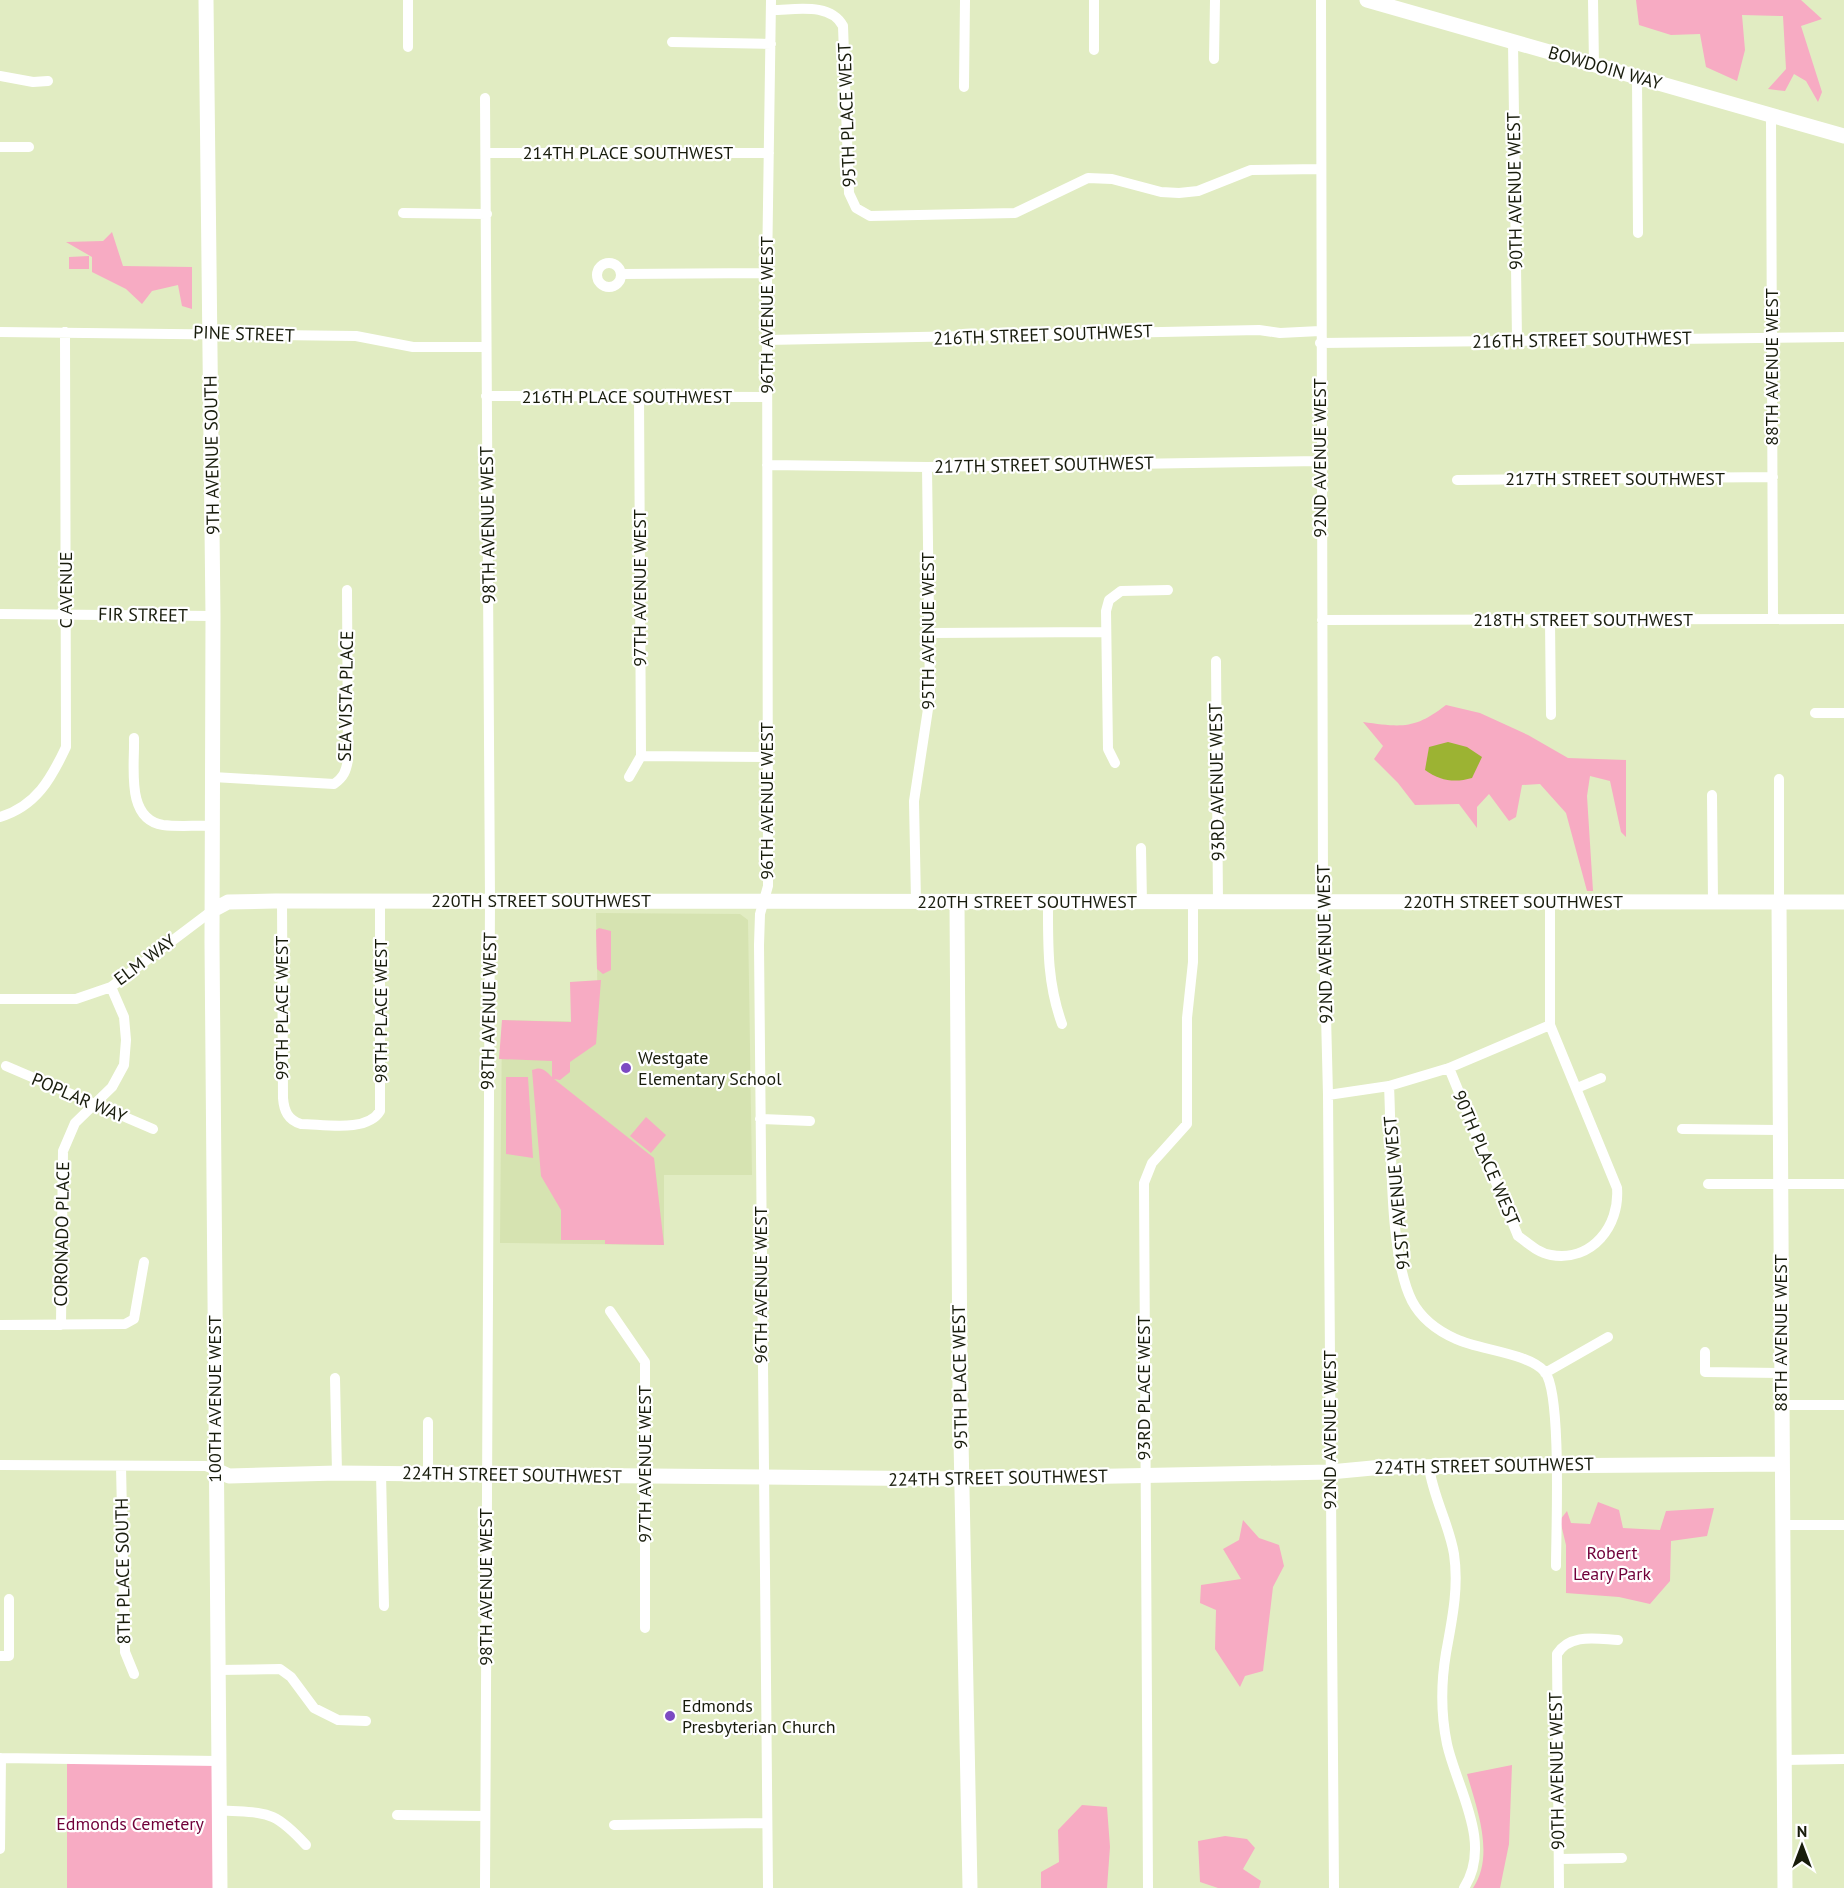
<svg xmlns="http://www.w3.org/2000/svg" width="1844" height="1888" viewBox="0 0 1844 1888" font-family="'PT Sans',sans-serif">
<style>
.built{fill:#d6e3b1}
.green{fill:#f7abc3}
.water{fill:#9cb333}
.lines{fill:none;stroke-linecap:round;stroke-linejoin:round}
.street{stroke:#fff;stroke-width:10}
.secondary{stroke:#fff;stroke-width:15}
.poi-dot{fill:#7c4ac2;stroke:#fff;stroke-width:2}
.labels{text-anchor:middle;stroke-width:4.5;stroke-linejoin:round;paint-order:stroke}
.street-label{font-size:18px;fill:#181c0c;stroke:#fff}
.poi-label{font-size:18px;fill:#181c0c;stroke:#fff;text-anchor:start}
.park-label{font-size:18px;fill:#700039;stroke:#fff}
</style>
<rect width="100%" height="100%" fill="#e1ecc2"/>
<path class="built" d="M596,913l144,1 8,6 4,255h-88v70l-164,-2 2,-223 96,2z"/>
<path class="green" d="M1636,0h165l21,19 -21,7 21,66 -4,10 -12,-21 -12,-7 -9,17 -17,-2 18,-20 -3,-53 -41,-1 3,35 -8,31 -31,-14 -6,-33 -29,1 -32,-10z
M112,232l11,34 69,1v42l-10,-3 -4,-21 -26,6 -10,13 -16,-15 -34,-17v-15l-26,-15 37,-1z
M89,256v13h-20v-12z
M1446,705l34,8 48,22 40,23 58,2v77l-5,-5 -11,-51 -20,-5 -3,20 6,95h-6l-21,-78 -26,-29 -18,1 -6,32 -7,4 -20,-27 -12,13v21l-18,-24 -44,1 -17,-22 -24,-24 9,-13 -20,-24c38,5 51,8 83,-17z
M599,928l12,3v39l-8,4 -6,-5 -1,-39z
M601,980l-5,64 -26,18v10l-10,8 -6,-1 100,79 10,87 -59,-1v-4h-44v-30l-20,-34 -9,-106c10,-4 13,0 20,7v-16l-53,-2 3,-39 69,2 -1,-40z
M506,1077h22l5,81 -27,-4z
M646,1117l20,18 -15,18 -21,-17z
M1598,1502l21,8 4,18 37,2 6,-19 48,-3 -7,28 -36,5 -1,40 -20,23 -31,-7 -53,-4v-48l-6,-25 7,-9 4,12 19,1z
M1243,1520l16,18 20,7 5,21 -11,21 -10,84 -18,5 -5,11 -25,-38 1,-39 -16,-7 1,-18 40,-6 -18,-30 16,-9z
M67,1759l151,2 2,127h-153z
M1512,1765l-3,79 -9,44h-27c22,-32 4,-79 -6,-114z
M1082,1805l25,2 3,40 -3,41h-66v-16l18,-10 -1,-32z
M1225,1836l22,3 8,9 -12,21 18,12 -2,7h-41l-18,-6 -2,-41z"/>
<path class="water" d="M1448,742l19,5 15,10 -10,21c-17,5 -32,3 -47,-8l4,-23z"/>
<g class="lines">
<path class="street" d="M1094,0v50
M1321,0l2,896 5,199 6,793
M1593,0l1,65
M772,10c23,0 58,-8 71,16l6,167 7,15 14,8 145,-3 73,-35 24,1 49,13 18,1 19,-2 53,-21 68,-1
M672,42l99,2
M1513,42l4,298
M408,47v-47
M1214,59l1,-59
M0,76l33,6 15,-1
M1637,77l1,156
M964,87l1,-87
M1771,116l2,502
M0,147h29
M487,153h282
M403,213l84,1
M597 275a12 12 0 1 1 24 0a12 12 0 1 1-24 0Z
M621,274l146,-1
M0,332l356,4 57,11h73
M767,340l492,-10 21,3 40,-2
M1320,343l524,-6
M486,396l281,1
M767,465l160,2 393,-6
M1457,480l316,-3
M0,614l213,2
M1322,620l522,-1
M1550,621l1,94
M930,633l176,-1
M1216,661l2,242
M1815,713h29
M134,738c1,28 -9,81 29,87 16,2 34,0 51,1
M641,756l127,1
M1115,763l-7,-14 -2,-138 3,-11 12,-9 47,-1
M213,777l121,7c10,-7 12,-13 14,-24l-1,-170
M629,777l12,-21 -2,-360
M1779,779v123
M1712,795l1,107
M0,817c36,-11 51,-38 66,-70l-1,-415
M1141,848l1,55
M282,901l1,197c1,13 5,22 18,26 22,0 66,9 79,-13v-210
M916,902l-2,-101 16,-105 -3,-229
M1048,902c0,43 -1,81 14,122
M0,999h76l35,-12 102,-77
M6,1066l147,63
M1449,1068l69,168c10,7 20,17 33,19 41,7 69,-29 66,-67l-67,-163v-123
M1389,1086c3,56 -1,168 23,215 10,19 26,30 44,38 23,11 73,14 89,33 17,22 11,160 11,194
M1577,1088l24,-10
M1328,1095l61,-9 60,-18 101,-43
M760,1119l50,2
M1682,1129l99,1
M1708,1184h136
M610,1311l35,51v266
M0,1325l125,-1 9,-5 10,-57
M61,1325l2,-174 12,-28 37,-36 12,-22 2,-25 -2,-23 -13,-30
M1705,1352v20l76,1
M1545,1373l63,-36
M335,1378l2,95
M1781,1405h63
M428,1422v51
M0,1465l206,1 10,4
M121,1466l4,186 9,22
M1429,1467c4,30 20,57 25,87 5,34 -2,66 -8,99 -5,30 -5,62 1,91 10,45 46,99 17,144
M381,1473l3,133
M1782,1525h62
M0,1656h9v-57
M217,1670l63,-1 11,8 23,31 24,12 28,1
M0,1758l218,3
M1784,1760l60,-1
M219,1810c48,4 53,-2 87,35
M397,1815l88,1
M614,1825l153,-2
M0,1849l1,-91
M1559,1859l63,-1
M485,1888l5,-987 -5,-803
M768,1888l-9,-943 1,-31 8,-28 -1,-613 4,-273
M1148,1888l-4,-705 8,-20 35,-39v-106l6,-56v-58
M1559,1888l-2,-234c13,-21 40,-15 61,-14"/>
<path class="secondary" d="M206,0l7,616 -1,327 8,945
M1367,0l477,136
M957,902l3,488 10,498
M1779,902l6,986
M213,910l15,-8 47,-1 1569,1
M216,1470l13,6 108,-3 625,6 368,-7 53,-5 398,-3"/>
</g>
<g class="poi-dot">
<circle cx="626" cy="1068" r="6"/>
<circle cx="670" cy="1716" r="6"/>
</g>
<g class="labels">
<g class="street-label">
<text transform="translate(1605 68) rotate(16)" y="6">BOWDOIN WAY</text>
<text transform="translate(847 115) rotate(-92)" y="6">95TH PLACE WEST</text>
<text x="628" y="159">214TH PLACE SOUTHWEST</text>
<text transform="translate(1515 191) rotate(-91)" y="6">90TH AVENUE WEST</text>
<text transform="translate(767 315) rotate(-90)" y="6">96TH AVENUE WEST</text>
<text transform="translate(244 334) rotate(2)" y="6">PINE STREET</text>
<text transform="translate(1043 335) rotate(-2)" y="6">216TH STREET SOUTHWEST</text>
<text transform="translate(1582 340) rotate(-1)" y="6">216TH STREET SOUTHWEST</text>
<text transform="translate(1772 367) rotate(-90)" y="6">88TH AVENUE WEST</text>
<text x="627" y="403">216TH PLACE SOUTHWEST</text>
<text transform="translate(212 455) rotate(-91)" y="6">9TH AVENUE SOUTH</text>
<text transform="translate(1320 458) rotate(-90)" y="6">92ND AVENUE WEST</text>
<text transform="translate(1044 465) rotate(-1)" y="6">217TH STREET SOUTHWEST</text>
<text x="1615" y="485">217TH STREET SOUTHWEST</text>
<text transform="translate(488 525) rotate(-91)" y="6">98TH AVENUE WEST</text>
<text transform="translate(640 588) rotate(-90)" y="6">97TH AVENUE WEST</text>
<text transform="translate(66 590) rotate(-90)" y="6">C AVENUE</text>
<text transform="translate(143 615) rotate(1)" y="6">FIR STREET</text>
<text x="1583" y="626">218TH STREET SOUTHWEST</text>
<text transform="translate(928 631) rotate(-90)" y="6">95TH AVENUE WEST</text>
<text transform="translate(346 696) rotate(-89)" y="6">SEA VISTA PLACE</text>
<text transform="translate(1217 782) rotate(-91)" y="6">93RD AVENUE WEST</text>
<text transform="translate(767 801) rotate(-90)" y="6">96TH AVENUE WEST</text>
<text x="541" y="907">220TH STREET SOUTHWEST</text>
<text x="1027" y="908">220TH STREET SOUTHWEST</text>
<text x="1513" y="908">220TH STREET SOUTHWEST</text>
<text transform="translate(1325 944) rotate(-91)" y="6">92ND AVENUE WEST</text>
<text transform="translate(145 960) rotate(-37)" y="6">ELM WAY</text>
<text transform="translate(282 1008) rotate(-90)" y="6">99TH PLACE WEST</text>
<text transform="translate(381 1011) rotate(-90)" y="6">98TH PLACE WEST</text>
<text transform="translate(489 1011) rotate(-89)" y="6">98TH AVENUE WEST</text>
<text transform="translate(79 1098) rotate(23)" y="6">POPLAR WAY</text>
<text transform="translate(1486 1158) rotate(67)" y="6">90TH PLACE WEST</text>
<text transform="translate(1397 1193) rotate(-95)" y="6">91ST AVENUE WEST</text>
<text transform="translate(62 1234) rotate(-89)" y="6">CORONADO PLACE</text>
<text transform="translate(761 1285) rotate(-90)" y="6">96TH AVENUE WEST</text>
<text transform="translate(1781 1333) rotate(-90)" y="6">88TH AVENUE WEST</text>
<text transform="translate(960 1377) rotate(-91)" y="6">95TH PLACE WEST</text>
<text transform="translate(1144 1388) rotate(-90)" y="6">93RD PLACE WEST</text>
<text transform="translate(215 1399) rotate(-90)" y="6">100TH AVENUE WEST</text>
<text transform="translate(1330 1430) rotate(-90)" y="6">92ND AVENUE WEST</text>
<text transform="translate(645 1464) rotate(-90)" y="6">97TH AVENUE WEST</text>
<text transform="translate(1484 1466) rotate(-1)" y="6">224TH STREET SOUTHWEST</text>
<text transform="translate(512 1475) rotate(1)" y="6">224TH STREET SOUTHWEST</text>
<text transform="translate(998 1478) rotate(-1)" y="6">224TH STREET SOUTHWEST</text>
<text transform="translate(123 1571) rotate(-91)" y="6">8TH PLACE SOUTH</text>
<text transform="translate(486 1587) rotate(-90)" y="6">98TH AVENUE WEST</text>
<text transform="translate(1557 1771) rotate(-91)" y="6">90TH AVENUE WEST</text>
</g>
<g class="poi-label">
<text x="638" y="1064">Westgate<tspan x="638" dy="21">Elementary School</tspan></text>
<text x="682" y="1712">Edmonds<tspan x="682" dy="21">Presbyterian Church</tspan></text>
</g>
<g class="park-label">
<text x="1612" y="1559">Robert<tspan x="1612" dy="21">Leary Park</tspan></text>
<text x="130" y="1830">Edmonds Cemetery</text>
</g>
</g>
<g transform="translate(1802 1846)" stroke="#ffffff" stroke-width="4.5" paint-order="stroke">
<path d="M0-4.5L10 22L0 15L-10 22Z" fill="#181c0c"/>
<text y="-9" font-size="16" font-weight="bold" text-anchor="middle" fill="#181c0c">N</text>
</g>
</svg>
